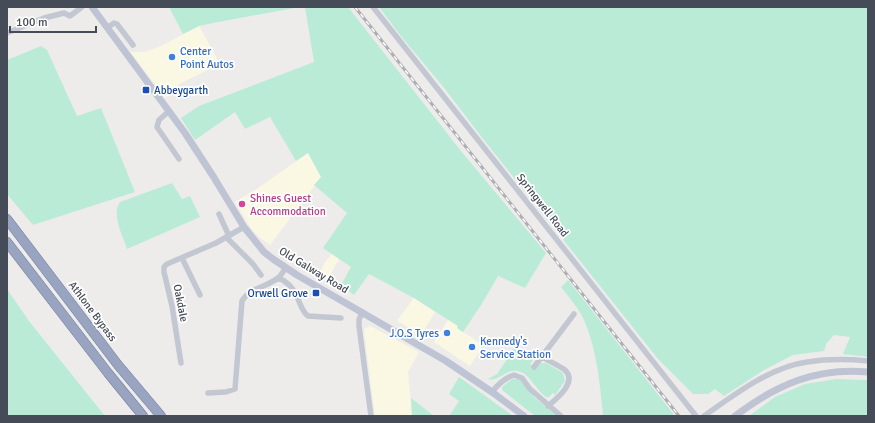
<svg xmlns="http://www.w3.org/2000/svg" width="875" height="423" viewBox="0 0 875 423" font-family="Signika,sans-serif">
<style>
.commercial{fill:#faf8e3}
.green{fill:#baebd7}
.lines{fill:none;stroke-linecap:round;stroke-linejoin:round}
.trunk-casing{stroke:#707ea4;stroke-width:10}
.minor{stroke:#c2c7d2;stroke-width:5.5}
.secondary{stroke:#bec4d4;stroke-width:7}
.trunk{stroke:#98a4c0;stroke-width:9}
.rail-casing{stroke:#aeafb5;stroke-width:3}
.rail{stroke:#fff;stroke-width:1.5;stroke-dasharray:4.5;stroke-linecap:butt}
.shop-dot{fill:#3f7fe0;stroke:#fff;stroke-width:1.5}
.transit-dot{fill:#1a4fb4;stroke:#fff;stroke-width:1.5}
.hotel-dot{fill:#d1479c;stroke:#fff;stroke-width:1.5}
.labels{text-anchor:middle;stroke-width:3.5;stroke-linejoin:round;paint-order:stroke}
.shop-label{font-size:11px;fill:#366cbe;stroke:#fff;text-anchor:start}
.transit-label{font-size:11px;fill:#164399;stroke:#fff;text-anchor:start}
.hotel-label{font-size:11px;fill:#b23c85;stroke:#fff;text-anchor:start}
.street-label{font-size:11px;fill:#454b57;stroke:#fff}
</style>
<rect width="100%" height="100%" fill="#eeeceb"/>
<path class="commercial" d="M199,26l21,38 -41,20 -6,8 -8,6 -35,-47 3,1h12l16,-6z
M308,153l13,24 -51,68 -12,-9 -8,-9 -15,-25 23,-14z
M332,254l7,5 -11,20 -9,-4 6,-13z
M414,298l21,14 -14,23 -24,-14z
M448,320l10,6 -1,2 26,17 -13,21 -36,-24z
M370,326l49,26 -11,20 4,44h-37l-11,-85 1,-3z"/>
<path class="green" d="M169,7h131l-87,16 -14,3 -16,8z
M305,7h43l113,144 85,102 -21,35 -27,-12 -15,26 -20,30 -6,-4 1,-2 -44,-28 -45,-24 -15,21 -13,-10 10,-18 -28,-19 24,-35 -33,-28 7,-8 -13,-24 -12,8 -26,-44 -25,12 -10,-17 -40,28 -14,-22 18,-12 115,-44z
M379,7h489v350l-25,-3 7,-17 -16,-2 -8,9 -2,7 -31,4 -29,15 -40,26 -9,-7 -7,5h-15l-35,-35 -178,-224 -35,-46 -45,-54z
M41,46l6,4 30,66 24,-8 34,84 -102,33 -26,-31v-134z
M172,183l10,16 8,-3 10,21 -73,32c-4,-13 -16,-35 -7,-47z
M568,280l107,136h-72c-3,-32 -6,-66 -19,-96 -5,-12 -15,-22 -23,-33z
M7,289l22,32 76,95h-98z
M515,347l19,12 -4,5 5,4 6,-5h5l17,10 2,8 -10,14 -2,-2 -4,4h-3c-10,-7 -16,-22 -25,-25 -14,-6 -22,11 -33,7l9,-5z
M459,377l54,39h-64l10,-15 -10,-7z
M512,379h8l14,18 23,19h-22l-33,-26v-3z
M836,379l32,1v36h-119l26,-19 30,-13z
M411,398l23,18h-22z"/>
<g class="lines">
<defs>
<path id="trunk" d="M7,219l111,146 43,51
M7,242l101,131 35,43"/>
</defs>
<use href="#trunk" class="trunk-casing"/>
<path class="minor" d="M373,7l323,409
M107,28l7,-5 3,1 16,21
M7,33l37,-15 20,-5 6,3 12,-9
M169,111l-10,9 -2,7 22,32
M219,214l10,22
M226,237l27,27 8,11
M182,258l18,37
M279,278c6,3 13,9 16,15 5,8 6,18 13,23l33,2
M362,312l-3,8v6l12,90
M542,357c7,4 16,8 23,13 13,12 -9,29 -17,36
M181,363l-9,-57 -8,-34v-5l3,-3 49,-21 28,-16
M534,367l40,-53
M492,392c6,-8 13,-14 22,-17l8,3 8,11 31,27
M208,393l18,-1 9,-3 7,-88c7,-13 25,-14 36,-23 3,-2 5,-7 8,-10
M704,416c30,-21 66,-49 103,-54 19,-3 41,-3 61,-1"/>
<path class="secondary" d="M92,7l93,126 28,43 31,51 20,25 9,7 24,16 149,86 46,31 32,24
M735,416c41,-31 81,-49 133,-44"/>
<use href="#trunk" class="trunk"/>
<defs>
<path id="rail" d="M355,7l324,409"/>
</defs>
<use href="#rail" class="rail-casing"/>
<use href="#rail" class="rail"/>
</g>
<g class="shop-dot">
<circle cx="172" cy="57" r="4"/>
<circle cx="447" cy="333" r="4"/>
<circle cx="472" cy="347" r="4"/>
</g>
<g class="transit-dot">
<rect x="142" y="86" width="8" height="8" rx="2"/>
<rect x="312" y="289" width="8" height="8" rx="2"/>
</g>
<circle class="hotel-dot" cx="242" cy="204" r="4"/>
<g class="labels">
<g class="shop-label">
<text x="180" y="55">Center<tspan x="180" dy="13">Point Autos</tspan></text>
<text x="439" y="337" text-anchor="end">J.O.S Tyres</text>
<text x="480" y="345">Kennedy's<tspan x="480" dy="13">Service Station</tspan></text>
</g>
<g class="transit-label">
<text x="154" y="94">Abbeygarth</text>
<text x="308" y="297" text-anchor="end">Orwell Grove</text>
</g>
<g class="hotel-label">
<text x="250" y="202">Shines Guest<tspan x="250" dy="13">Accommodation</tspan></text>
</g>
<g class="street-label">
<text transform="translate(543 205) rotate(52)" y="4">Springwell Road</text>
<text transform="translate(314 270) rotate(31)" y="4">Old Galway Road</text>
<text transform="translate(181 303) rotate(79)" y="4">Oakdale</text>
<text transform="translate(93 311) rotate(53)" y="4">Athlone Bypass</text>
</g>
</g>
<rect width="875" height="423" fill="none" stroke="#454b57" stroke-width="16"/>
<path d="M10 26v6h86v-6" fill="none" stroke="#454b57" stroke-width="2"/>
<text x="16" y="26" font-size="12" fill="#454b57" stroke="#ffffff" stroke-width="3" paint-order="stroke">100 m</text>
</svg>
